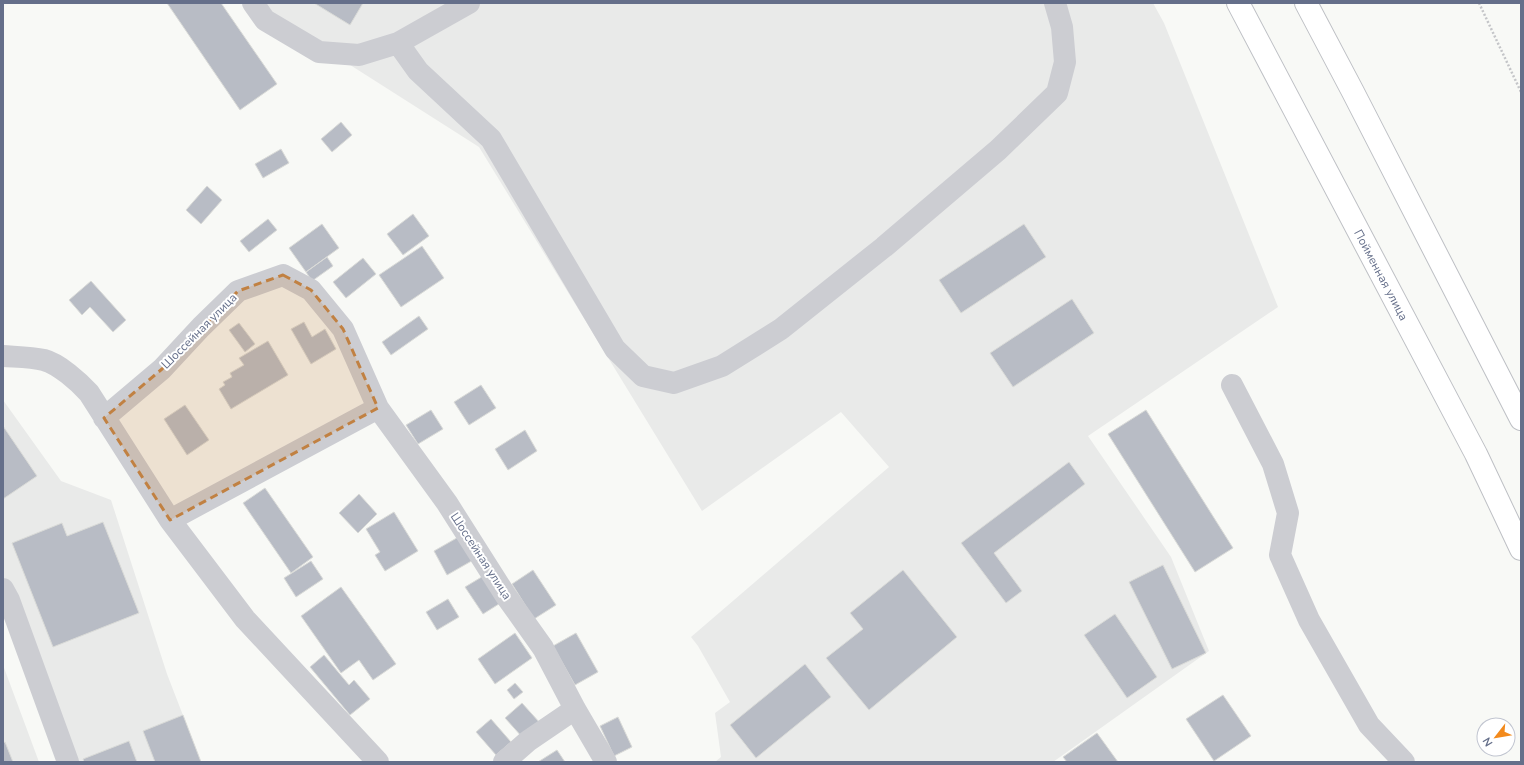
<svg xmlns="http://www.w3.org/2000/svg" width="1524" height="765" viewBox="0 0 1524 765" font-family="'Nunito Sans',sans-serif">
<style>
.built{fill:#e9eae9}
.building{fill:#b8bcc5;stroke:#dadbd8}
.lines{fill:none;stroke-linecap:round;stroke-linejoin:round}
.major-casing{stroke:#bec0c5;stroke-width:24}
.path{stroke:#c4c5c8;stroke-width:2.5;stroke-dasharray:2 2;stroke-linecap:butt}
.minor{stroke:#cccdd2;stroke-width:22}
.major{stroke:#fff;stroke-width:22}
.marked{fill:#c18142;fill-opacity:0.2;stroke:#c18142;stroke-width:3;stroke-dasharray:8 5;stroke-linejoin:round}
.labels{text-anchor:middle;stroke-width:4;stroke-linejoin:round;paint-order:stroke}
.street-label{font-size:12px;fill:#656f8a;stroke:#fff}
</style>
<rect width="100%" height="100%" fill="#f8f9f6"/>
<path class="built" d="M253,3h900l11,20 114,284 -190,129 83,121 38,94 -156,111h-338l6,-5 -6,-44 15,-11 -32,-56 -7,-9 198,-170 -48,-55 -139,99 -223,-364z
M3,400l58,81 50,19 56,174 34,88h-137l-61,-167z
M3,665l36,97h-36z"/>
<path class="building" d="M167,3h54l56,81 -37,26z
M314,3h49l-13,22z
M341,122l11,13 -20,17 -11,-13z
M281,149l8,14 -26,15 -8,-14z
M207,186l15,14 -21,24 -15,-14z
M413,214l16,22 -26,19 -16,-21z
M268,219l9,11 -28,22 -9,-11z
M322,224l17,24 -33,24 -17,-24z
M1024,224l22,33 -85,56 -22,-33z
M422,246l22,32 -43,29 -22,-32z
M327,257l6,9 -21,15 -6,-9z
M363,258l13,16 -30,24 -13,-16z
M91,281l35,39 -13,12 -23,-25 -8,8 -13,-15z
M1072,299l22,34 -81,54 -23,-34z
M419,316l9,13 -37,26 -9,-13z
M304,322l8,15 13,-8 11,20 -25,15 -20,-35z
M239,323l16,21 -10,8 -16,-22z
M268,341l20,34 -57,34 -12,-20 6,-4 -2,-3 9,-5 -2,-4 14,-8 -5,-7z
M481,385l15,23 -27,17 -15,-23z
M185,405l24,35 -22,15 -23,-36z
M431,410l12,19 -25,15 -12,-19z
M1146,410l87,138 -38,24 -87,-138z
M3,426l34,50 -34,23z
M525,430l12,21 -29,19 -13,-21z
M1069,462l16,22 -91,69 28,38 -16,12 -45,-60z
M265,488l48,69 -22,16 -48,-70z
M359,494l18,20 -19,19 -19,-20z
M394,512l24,39 -33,20 -10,-16 5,-3 -14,-23z
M103,522l36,91 -86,34 -41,-104 50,-20 5,13z
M462,535l13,24 -28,16 -13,-24z
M311,561l12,18 -27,18 -12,-19z
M1163,565l43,88 -34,16 -43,-87z
M533,570l23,35 -22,14 -22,-35z
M903,570l54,67 -88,73 -43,-52 37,-29 -13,-16z
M485,575l17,27 -19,12 -18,-27z
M341,587l55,77 -23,16 -14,-20 -18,13 -40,-57z
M448,599l11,18 -22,13 -11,-18z
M1115,614l42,63 -30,21 -43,-63z
M515,633l17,25 -37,26 -17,-25z
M576,633l22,39 -23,13 -22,-39z
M324,655l25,30 5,-5 16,19 -20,16 -40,-48z
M805,664l26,33 -75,61 -26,-33z
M515,683l8,9 -9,7 -7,-9z
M1223,695l28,41 -37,25 -28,-42z
M522,703l18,20 -17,15 -18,-20z
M183,715l18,47h-46l-12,-31z
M618,717l14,30 -18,9 -14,-30z
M491,719l20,23 -15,13 -20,-23z
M1097,733l21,29h-51l-4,-5z
M129,741l8,21h-53l-1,-3z
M5,742l8,20h-10v-19z
M557,750l8,12h-27z"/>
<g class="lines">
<defs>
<path id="major" d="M1238,3l238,451 45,95
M1306,3l47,89 168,327"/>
</defs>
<use href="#major" class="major-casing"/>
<path class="path" d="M1479,3l42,89"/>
<path class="minor" d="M253,3l12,17 54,32 40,3 39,-12 71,-40
M398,43l20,28 73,68 124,210 28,27 31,7 48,-17 59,-37 103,-82 114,-97 59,-57 8,-31 -3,-35 -7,-24
M3,356c14,1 28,1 41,4 15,4 35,22 45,33l81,127 75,99 133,143
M1232,385l41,79 15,49 -8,42 29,65 60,105 35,37
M104,418l58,-49 39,-42 37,-36 45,-16 28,15 32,39 35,79 69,95 59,93 37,52 32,61 31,53
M170,520l208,-112
M3,589l6,11 59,162
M504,762l24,-21 47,-32"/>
<use href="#major" class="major"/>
</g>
<path class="marked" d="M283,275l28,15 32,39 35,79 -208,112 -66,-102 58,-49 76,-78z"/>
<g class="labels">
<g class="street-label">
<text transform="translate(1381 275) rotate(62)" y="4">Пойменная улица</text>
<text transform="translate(199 331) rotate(-45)" y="4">Шоссейная улица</text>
<text transform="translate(481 556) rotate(57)" y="4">Шоссейная улица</text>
</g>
</g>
<rect width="1524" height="765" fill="none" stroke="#656f8a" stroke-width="8"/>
<g transform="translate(1496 737) rotate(239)"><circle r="19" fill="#ffffff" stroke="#c1c5d0"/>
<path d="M0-3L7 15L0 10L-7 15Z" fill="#f38a1c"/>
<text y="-6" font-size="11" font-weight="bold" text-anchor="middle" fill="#656f8a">N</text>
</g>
</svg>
